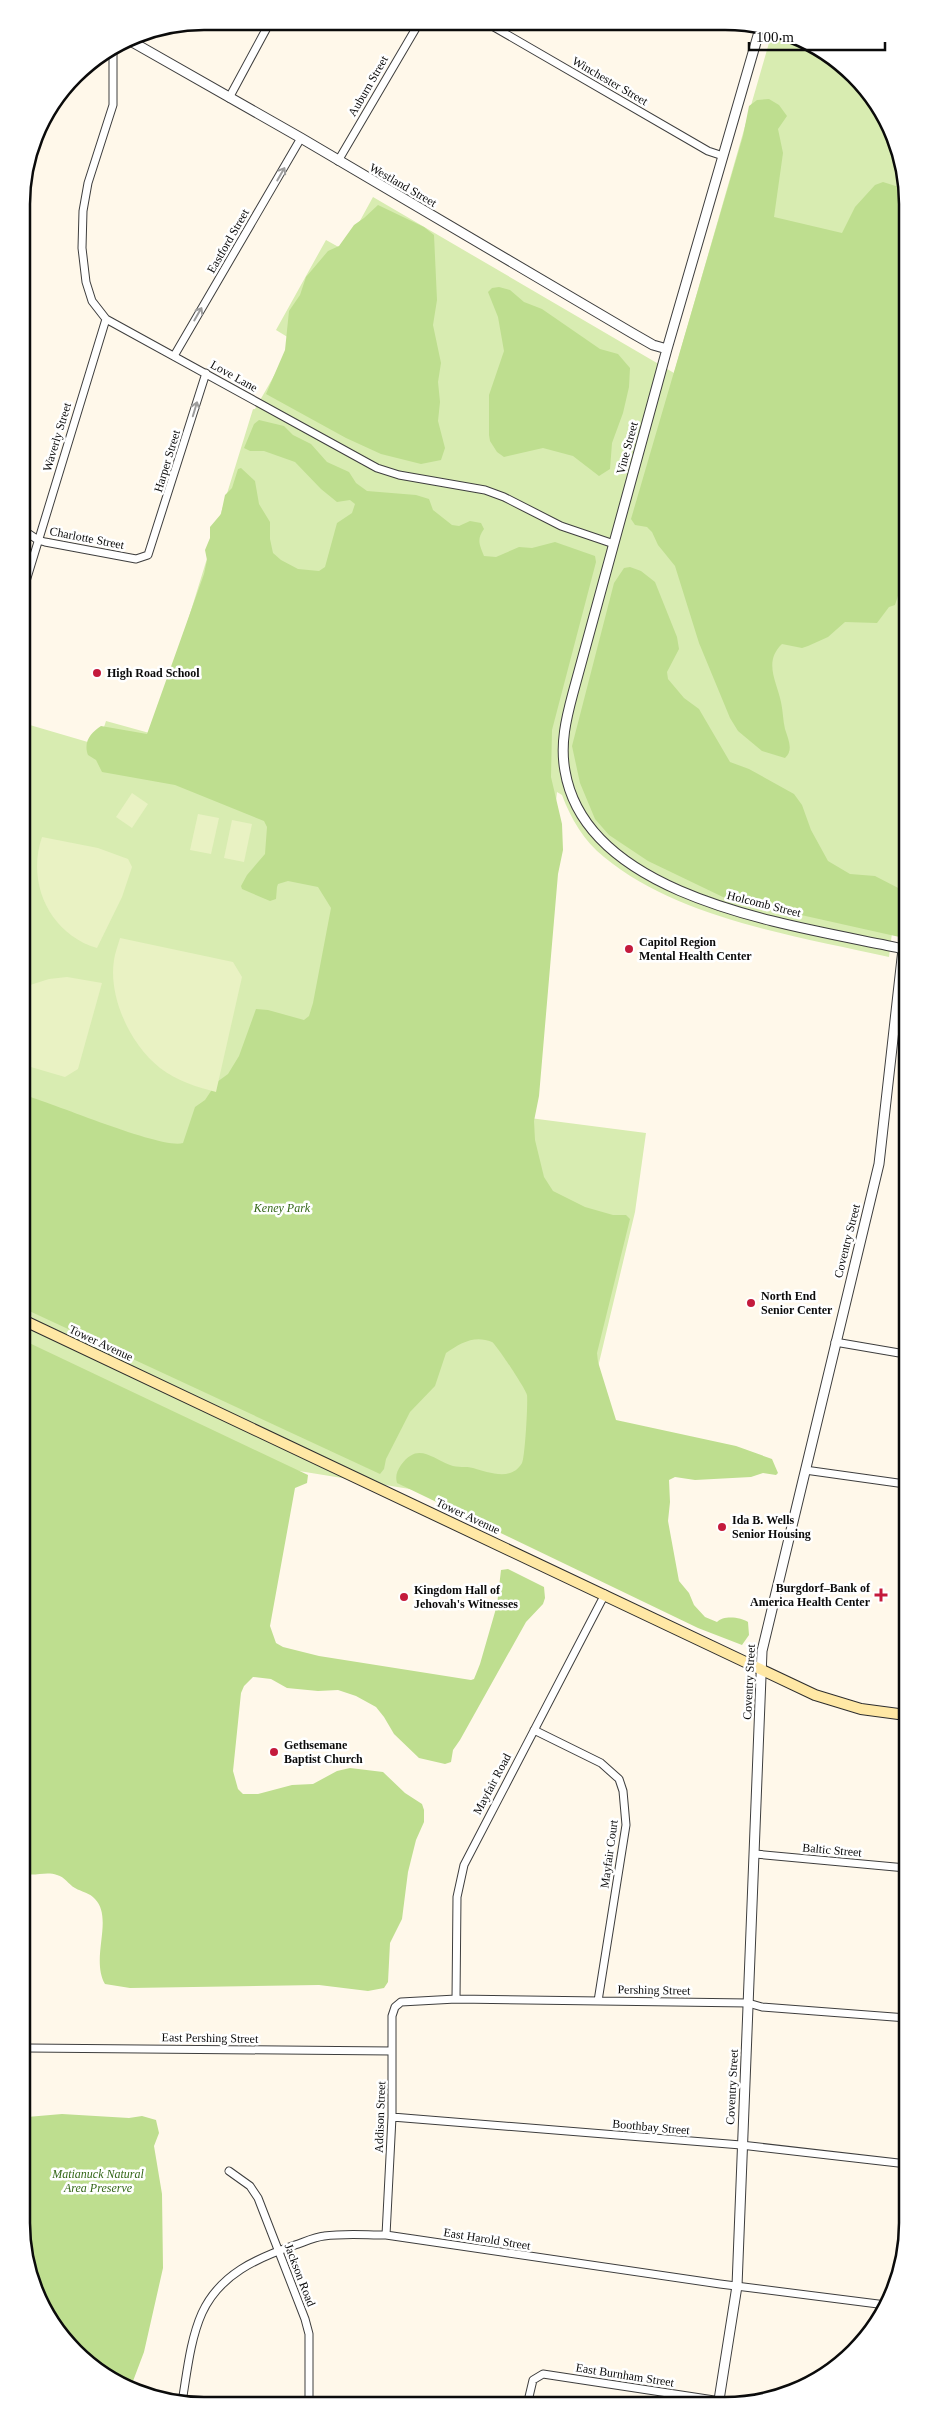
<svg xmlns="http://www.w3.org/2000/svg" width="929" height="2427" viewBox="0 0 929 2427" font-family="'Times New Roman',serif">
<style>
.green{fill:#d8ecb1}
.forest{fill:#bede8f}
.pitch{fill:#e9f2c3}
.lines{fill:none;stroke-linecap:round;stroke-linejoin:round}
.minor-casing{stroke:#3e3e3e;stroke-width:9}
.tertiary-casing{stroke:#3e3e3e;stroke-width:11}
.secondary-casing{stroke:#2d2d2d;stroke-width:12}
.minor{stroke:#fff;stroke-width:7}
.tertiary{stroke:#fff;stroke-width:9}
.secondary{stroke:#ffe8a5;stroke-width:10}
.oneway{stroke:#9d9d9d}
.poi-dot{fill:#c41a3c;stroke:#fff;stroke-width:2}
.labels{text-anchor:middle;stroke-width:5;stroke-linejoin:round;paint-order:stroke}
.street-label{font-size:12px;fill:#0b0b0b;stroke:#fff}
.poi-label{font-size:12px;font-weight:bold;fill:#0b0b0b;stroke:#fff;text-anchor:start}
.park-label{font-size:12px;font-style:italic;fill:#346718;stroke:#fff}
.rim{fill:none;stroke:#0b0b0b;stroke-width:2.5}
</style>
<rect width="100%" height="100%" fill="#fff8ea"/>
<path class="green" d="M773,29l33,11 40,27 37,45 19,45 2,778 -12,-2 -3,24c-92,-21 -210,-38 -285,-100 -20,-16 -33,-38 -42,-62l-5,-3 -35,325 124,16 -11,79 -53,222 -5,50 -155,7 -166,-27 -230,400 -3,-1141 75,22 8,-24 47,13 100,-325h2l39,-68 -18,-11 50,-90 18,10 29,-53 301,176z"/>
<path class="forest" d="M769,99l10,6 8,11 -9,13 5,24 -9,64 68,16 13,-26 20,-22 8,-3 19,6 1,392 -8,25 -6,2 -12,16 -32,-1 -17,15 -20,9 -6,2 -20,-4c-19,18 -5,38 -1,58 2,9 2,19 4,27 3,10 9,21 0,29l-23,-7 -24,-20 -8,-13 -31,-75 -24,-77 -17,-21 -6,-13 -5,-5 -12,-2 -4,-6 112,-383 6,-30 8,-6z
M378,205l46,22 10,8 3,65 -4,25 8,38 -3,19 2,20 -2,19 7,27 -4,12 -20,4 -40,-10 -35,-16 -80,-44 19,-44 4,-39 11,-16 6,-18 22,-26 11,-5 15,-21 10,-7z
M499,287l11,3 14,12 18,7 58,40 18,5 12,14 -1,19 -6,26 -11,30 -2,26 -11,7 -26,-20 -30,-8 -39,9 -7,-5 -7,-11 -1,-6v-40l15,-44 -6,-34 -10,-25 4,-4z
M259,420l25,6 9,9 18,9 16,18 22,10 7,11 11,8 49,4 13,4 4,11 19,15 7,1 11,-5 11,2 3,6c-8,11 -4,16 0,27l12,1 23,-10 13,1 23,-6 40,14 1,6 -44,168 -1,47 11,47 1,26 -5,24 -19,222 -5,25 1,19 9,37 9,14 32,16 28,8h13l4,4 -33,134 1,9 18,58 120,26 36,13 6,14 -2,2 -13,-2 -12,4 -56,3 -20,-3 -6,3 1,22 -2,19 11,60 10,12 5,12 11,12 12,5c6,-7 24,-5 31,0l1,13 -7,10 -44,-17 -301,-145c-2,-7 0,-12 4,-18 17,-23 30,-7 49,0 8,3 16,1 23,3 15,4 38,14 49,-5 3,-5 6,-60 5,-68 0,-4 -31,-51 -35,-53 -18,-7 -31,1 -46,11l-11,33 -25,26 -24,47 -2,10 -4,5 -355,-165 -1,-214c29,8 139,55 159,48l12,-36 10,-7 12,-18 11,-8 11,-18 17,-47 12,1 36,10 5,-4 4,-13 18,-95 -13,-21 -30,-6 -10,3 -1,3 -1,12 -6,2 -28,-12 -1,-3 6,-11 18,-21 2,-27 -3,-6 -89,-36 -73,-13 -6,-12 -8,-5c-5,-14 3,-22 13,-29l46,8 57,-160 3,-14 -2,-10 5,-12v-11l11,-13 4,-19 7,-7 6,-19 3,-1 14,13 4,23 11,18v17l3,14 8,7 17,9 21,2 6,-4 12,-44 15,-10 3,-9 -5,-4 -13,2 -16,-13 -26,-27 -31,-11h-14l-6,-3 10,-24z
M630,567l11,4 14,11 22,55 2,12 -12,23 1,7 16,19 15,11 31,53 19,7 45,25 8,11 9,25 17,31 22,13 25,2 29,15v47l-179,-40 -77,-37 -39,-26 -14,-16 -15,-36 -8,-37 42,-163 10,-15z
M25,1341l283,134 -1,8 -12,5 -25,138 6,17 7,4 36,9 152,24 3,-1 6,-15 17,-59 4,-35 7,-1 36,18 1,11 -2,6 -17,18 -66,118 -7,10 -2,12 -6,2 -26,-6 -25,-24 -10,-17 -8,-10 -20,-11 -18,-6 -20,1 -31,-3 -16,-9 -18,-2 -9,9 -3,7 -8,78 5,18 5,5h15l34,-9 21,-1 24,-13 13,-3 33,4 22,21 17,11 2,6v12l-8,18 -8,32 -6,47 -12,24 -2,39 -4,6 -16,3 -49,-6 -189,3 -25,-4c-15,-26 9,-65 -10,-85 -5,-6 -13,-7 -20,-11 -7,-4 -10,-11 -18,-13 -10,-4 -21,1 -31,-1z
M62,2114l67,4 13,-2 14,4 3,13 -5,13 8,48 1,74 -19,84 -14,37 -7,-2 -48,-35 -29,-38 -19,-44v-153z"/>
<path class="pitch" d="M132,793l16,11 -16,24 -16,-11z
M198,814l21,4 -8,36 -21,-4z
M232,820l20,4 -8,38 -20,-4z
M42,837l56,11 30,11 4,8 -10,30 -25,51c-47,-14 -71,-65 -55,-111z
M120,938l113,24 9,15 -26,115c-19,-5 -39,-11 -56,-24 -29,-23 -52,-70 -46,-108 1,-7 4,-15 6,-22z
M67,977l35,6 -24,86 -13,8 -41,-12v-78l25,-8z"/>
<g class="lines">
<defs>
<path id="minor" d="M487,23l221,128 15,5
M113,48v57l-25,78 -5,28 -1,37 4,34 6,19 14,18 271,149 22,7 86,15 19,7 57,29 53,18
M229,98l41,-76
M338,161l81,-138
M174,356l127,-218
M23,530l15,10 7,2 91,17 12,-4 58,-182
M23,591l83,-272
M835,1342l70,12
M805,1470l100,14
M534,1730l67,33 18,16 4,12 3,34 -28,176
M755,1854l151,14
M456,1999l1,-102 7,-32 141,-271
M27,2048l365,3
M392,2117l349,28 166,19
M229,2171l21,15 8,12 47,121 4,15v68
M386,2235l6,-118v-101l3,-9 6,-5 55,-3 292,4 14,4 145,11
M528,2401l5,-21 10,-6 171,26
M182,2402c5,-29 8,-62 20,-89 18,-39 55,-55 93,-68 9,-3 20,-8 29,-9 21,-3 41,-1 62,-1l334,49 166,21"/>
<path id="tertiary" d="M761,25l-94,324 -94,344c-7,26 -13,51 -8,78 22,130 234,155 339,178
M127,39l174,99 331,195 21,12 14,4
M719,2400l18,-114 25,-635 117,-487 24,-215"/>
<path id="secondary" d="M25,1321l790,374 46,14 45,6"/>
</defs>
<use href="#minor" class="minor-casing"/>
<use href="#tertiary" class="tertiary-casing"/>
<use href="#secondary" class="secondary-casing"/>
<use href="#minor" class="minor"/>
<use href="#tertiary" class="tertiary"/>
<use href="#secondary" class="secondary"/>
</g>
<defs><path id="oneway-shaft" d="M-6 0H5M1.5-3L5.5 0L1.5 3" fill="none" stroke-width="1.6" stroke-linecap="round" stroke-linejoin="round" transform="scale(1.25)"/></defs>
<g class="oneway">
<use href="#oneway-shaft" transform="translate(281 174) rotate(-60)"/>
<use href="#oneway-shaft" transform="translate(198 314) rotate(-60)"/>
<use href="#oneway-shaft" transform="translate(195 409) rotate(-73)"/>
</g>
<g class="poi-dot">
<circle cx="97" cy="673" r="5"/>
<circle cx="629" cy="949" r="5"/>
<circle cx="751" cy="1303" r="5"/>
<circle cx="722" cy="1527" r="5"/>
<path d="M878.5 1587.5h5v5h5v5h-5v5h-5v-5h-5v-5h5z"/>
<circle cx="404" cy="1597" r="5"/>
<circle cx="274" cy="1752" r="5"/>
</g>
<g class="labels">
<g class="street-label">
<text transform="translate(610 81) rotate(30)" y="4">Winchester Street</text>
<text transform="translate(368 86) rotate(-60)" y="4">Auburn Street</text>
<text transform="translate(403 185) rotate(30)" y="4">Westland Street</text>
<text transform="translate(228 241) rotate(-60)" y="4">Eastford Street</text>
<text transform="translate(234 376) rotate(29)" y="4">Love Lane</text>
<text transform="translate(57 437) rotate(-73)" y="4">Waverly Street</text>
<text transform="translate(627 448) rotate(-75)" y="4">Vine Street</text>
<text transform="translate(167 461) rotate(-73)" y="4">Harper Street</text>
<text transform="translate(87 538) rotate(11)" y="4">Charlotte Street</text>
<text transform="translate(764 904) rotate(14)" y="4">Holcomb Street</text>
<text transform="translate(847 1241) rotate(-76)" y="4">Coventry Street</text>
<text transform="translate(101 1343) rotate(25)" y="4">Tower Avenue</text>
<text transform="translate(468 1516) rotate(25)" y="4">Tower Avenue</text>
<text transform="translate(749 1682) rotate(-87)" y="4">Coventry Street</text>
<text transform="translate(492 1784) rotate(-62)" y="4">Mayfair Road</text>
<text transform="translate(832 1850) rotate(5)" y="4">Baltic Street</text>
<text transform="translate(609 1854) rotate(-82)" y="4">Mayfair Court</text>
<text transform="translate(654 1990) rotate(1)" y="4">Pershing Street</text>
<text transform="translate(210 2038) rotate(1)" y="4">East Pershing Street</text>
<text transform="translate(732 2087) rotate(-87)" y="4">Coventry Street</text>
<text transform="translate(380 2117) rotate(-88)" y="4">Addison Street</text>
<text transform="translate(651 2127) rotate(5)" y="4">Boothbay Street</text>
<text transform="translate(487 2239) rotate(9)" y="4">East Harold Street</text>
<text transform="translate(300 2275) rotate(69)" y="4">Jackson Road</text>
<text transform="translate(625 2375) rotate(9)" y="4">East Burnham Street</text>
</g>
<g class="poi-label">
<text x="107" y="677">High Road School</text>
<text x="639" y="946">Capitol Region<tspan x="639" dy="14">Mental Health Center</tspan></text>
<text x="761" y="1300">North End<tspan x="761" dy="14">Senior Center</tspan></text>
<text x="732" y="1524">Ida B. Wells<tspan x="732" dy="14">Senior Housing</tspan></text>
<text x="870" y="1592" text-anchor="end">Burgdorf–Bank of<tspan x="870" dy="14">America Health Center</tspan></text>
<text x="414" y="1594">Kingdom Hall of<tspan x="414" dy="14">Jehovah's Witnesses</tspan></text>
<text x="284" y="1749">Gethsemane<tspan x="284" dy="14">Baptist Church</tspan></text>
</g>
<g class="park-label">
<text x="282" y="1212">Keney Park</text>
<text x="98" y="2178">Matianuck Natural<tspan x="98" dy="14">Area Preserve</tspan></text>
</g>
</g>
<path d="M0 0H929V2427H0ZM204 30H725A174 174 0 0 1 899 204V2223A174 174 0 0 1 725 2397H204A174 174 0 0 1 30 2223V204A174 174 0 0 1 204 30Z" fill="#fff" fill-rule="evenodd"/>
<path class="rim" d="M204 30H725A174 174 0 0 1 899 204V2223A174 174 0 0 1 725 2397H204A174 174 0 0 1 30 2223V204A174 174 0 0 1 204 30Z"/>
<path d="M749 42v8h136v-8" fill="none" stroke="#0b0b0b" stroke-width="2.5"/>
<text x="756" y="42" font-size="15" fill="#0b0b0b" stroke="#ffffff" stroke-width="4" paint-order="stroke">100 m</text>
</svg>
